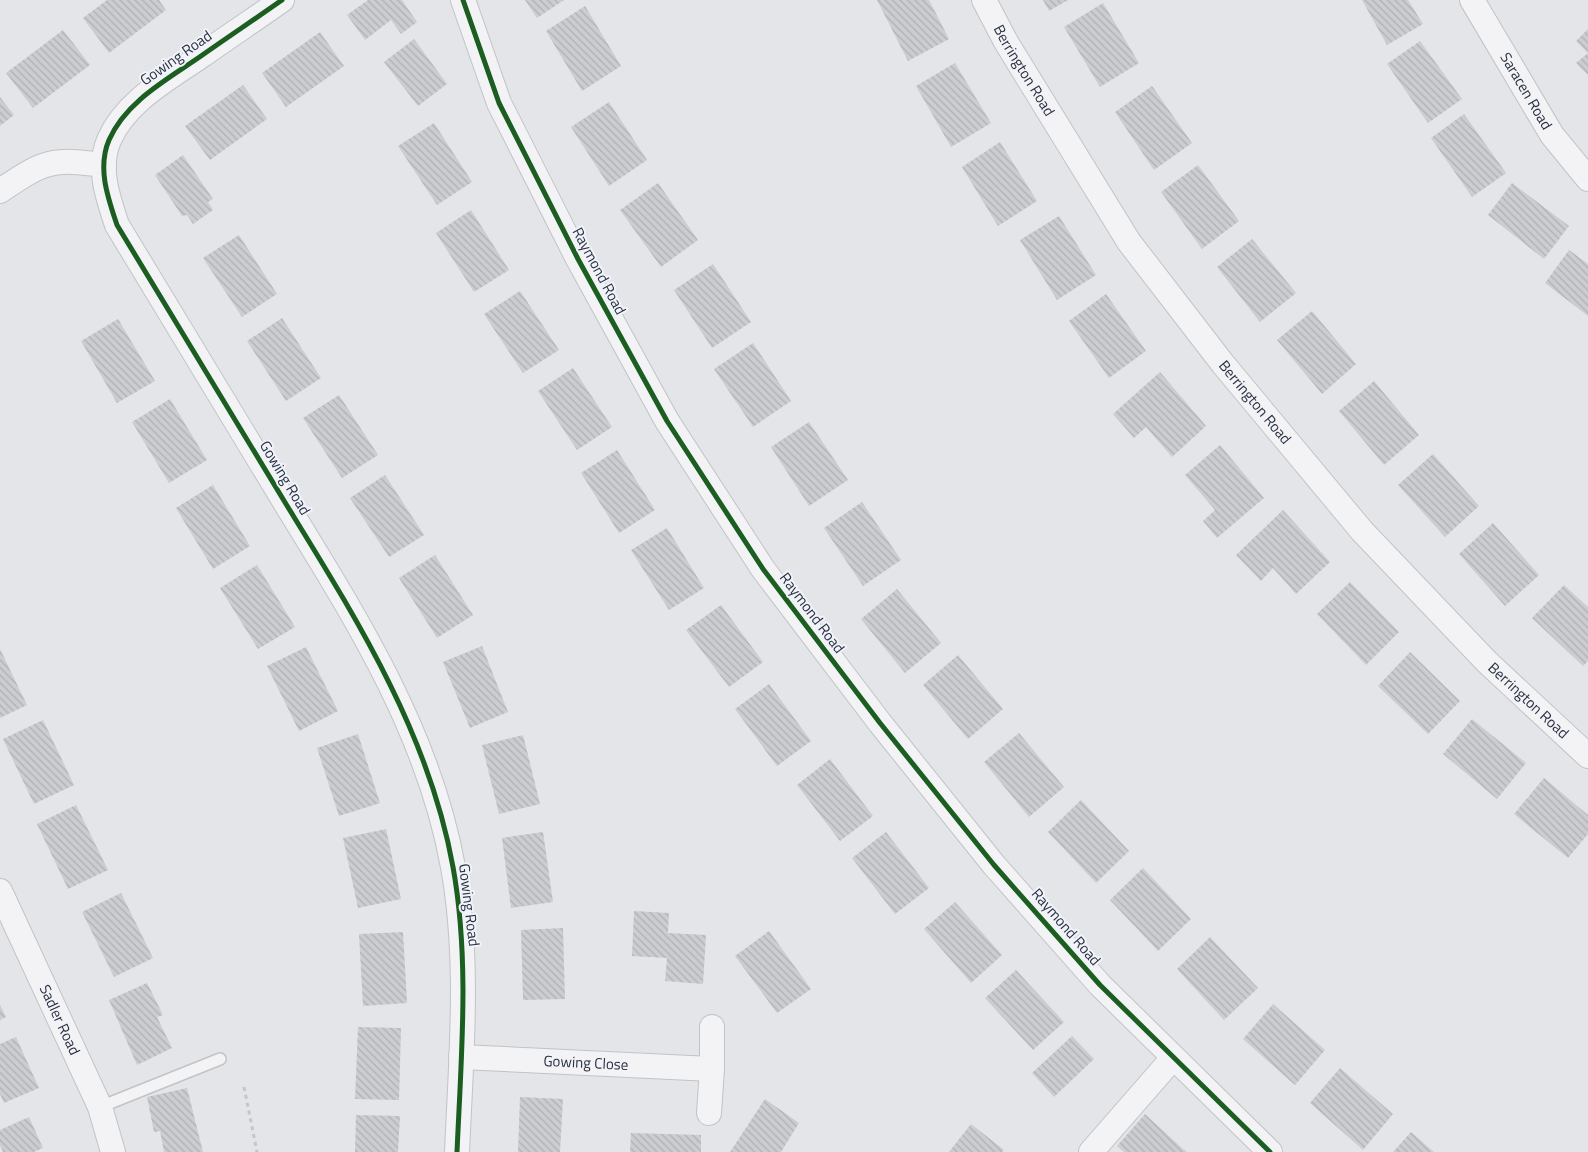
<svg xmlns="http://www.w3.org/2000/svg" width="1588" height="1152" viewBox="0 0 1588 1152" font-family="'Titillium Web',sans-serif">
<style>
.building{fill:url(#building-back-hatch)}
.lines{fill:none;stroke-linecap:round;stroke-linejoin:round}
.lane-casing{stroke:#c1c3c7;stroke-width:14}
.street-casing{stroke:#c1c3c7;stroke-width:26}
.path{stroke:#c4c6ca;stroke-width:3;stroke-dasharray:4 4;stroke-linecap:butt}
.lane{stroke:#f3f3f5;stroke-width:11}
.street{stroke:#f3f3f5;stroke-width:24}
.cycleway-casing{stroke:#f1f3f8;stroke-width:8}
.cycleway{stroke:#1b5e20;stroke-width:5}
.labels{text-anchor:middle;stroke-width:4;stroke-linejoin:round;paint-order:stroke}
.street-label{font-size:15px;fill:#283144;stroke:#f1f3f8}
</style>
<defs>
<pattern id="building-back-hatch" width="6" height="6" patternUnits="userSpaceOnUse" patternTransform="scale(1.25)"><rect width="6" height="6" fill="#cccdd1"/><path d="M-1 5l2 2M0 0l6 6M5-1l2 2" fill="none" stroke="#afb0b5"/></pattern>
</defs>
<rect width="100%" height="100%" fill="#e3e5e9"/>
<path class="building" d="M107,0h52l7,10 -57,43 -26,-35z
M368,0h34l15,22 -16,12 -10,-14 -26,20 -18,-25z
M525,0h39l-27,18z
M877,0h52l20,39 -41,22z
M1043,0h25l-19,11z
M1362,0h46l15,24 -36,21z
M1103,3l36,60 -39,24 -36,-60z
M585,6l36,60 -39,25 -36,-60z
M1588,29v46l-12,-12 12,-10 -12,-12z
M63,30l27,35 -57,43 -27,-35z
M320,32l24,34 -58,41 -24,-34z
M414,39l33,45 -29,22 -34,-44z
M1420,41l42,58 -34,24 -41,-59z
M955,63l36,60 -40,24 -35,-61z
M243,85l24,34 -57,41 -25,-34z
M1152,86l40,57 -38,27 -39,-58z
M0,97l14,18 -14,11z
M609,102l38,58 -38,26 -38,-59z
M1464,114l42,59 -34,24 -41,-59z
M434,123l38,59 -35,23 -39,-59z
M1000,142l37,59 -39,25 -36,-59z
M183,155l30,44 -5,3 5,8 -20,14 -6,-9 -5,1 -27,-41z
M1198,165l41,56 -37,28 -41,-57z
M658,183l40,57 -37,27 -41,-57z
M1512,183l57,43 -25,33 -56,-44z
M471,210l38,60 -35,22 -38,-59z
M1059,216l37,59 -39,25 -37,-60z
M239,235l38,59 -35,23 -39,-59z
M1252,239l44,54 -36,29 -43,-55z
M1569,250l19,14v52l-43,-33z
M713,264l38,58 -39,26 -38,-58z
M520,291l39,59 -36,23 -39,-59z
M1106,294l40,57 -37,27 -40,-57z
M1312,311l44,53 -34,30 -45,-54z
M282,318l39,60 -35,23 -39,-60z
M118,319l37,62 -38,22 -36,-62z
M753,343l38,58 -38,26 -39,-58z
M573,368l39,59 -35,23 -39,-59z
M1160,372l46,54 -34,31 -26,-30 -12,11 -21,-24z
M1374,381l45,54 -35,30 -45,-54z
M339,395l39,60 -36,23 -39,-60z
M170,399l37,61 -38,23 -37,-61z
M809,422l39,58 -39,26 -38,-59z
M1220,445l44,53 -47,40 -14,-17 12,-11 -30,-35z
M617,450l38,60 -36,23 -38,-60z
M1433,454l46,52 -34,31 -47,-52z
M385,475l39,60 -35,22 -39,-59z
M213,485l37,61 -37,23 -37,-61z
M862,502l39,58 -38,26 -39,-58z
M1283,510l47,52 -34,32 -23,-26 -12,13 -25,-26z
M1493,523l46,52 -34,31 -46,-52z
M667,528l37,60 -35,22 -38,-60z
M435,555l38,60 -36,23 -38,-60z
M257,565l38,62 -37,22 -38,-61z
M1350,582l49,50 -33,33 -49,-51z
M1564,585l24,22v54l-5,5 -51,-48z
M897,589l44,54 -36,30 -44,-54z
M721,605l42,57 -34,25 -43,-57z
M482,646l26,66 -38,16 -27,-66z
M306,647l32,64 -39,20 -32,-65z
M0,649l27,56 -27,13z
M1410,652l50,49 -32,33 -50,-48z
M958,655l45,54 -35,30 -45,-54z
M769,684l42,57 -34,25 -42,-57z
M1472,719l54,44 -29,36 -54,-45z
M43,720l31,65 -40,19 -31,-65z
M1019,733l45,54 -35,30 -45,-55z
M358,734l22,69 -41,13 -22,-68z
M523,735l17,69 -41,10 -17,-69z
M830,759l43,57 -33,25 -43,-56z
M1544,778l44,37v19l-20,24 -54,-44z
M1081,800l48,51 -33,32 -48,-51z
M76,805l32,65 -40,19 -31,-65z
M386,829l15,70 -43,9 -15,-70z
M543,832l10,70 -42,6 -9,-70z
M886,832l43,56 -34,26 -43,-56z
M1143,868l48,51 -33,32 -48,-51z
M121,893l32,65 -39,19 -32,-65z
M955,902l47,53 -31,28 -47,-54z
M634,911l35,2 -1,20 38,2 -3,49 -38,-3 2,-23 -35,-2z
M563,928l2,71 -42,1 -2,-70z
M769,931l42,58 -34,24 -42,-57z
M403,932l4,71 -44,3 -4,-72z
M1210,937l48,51 -34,32 -47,-51z
M1016,970l48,52 -31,28 -48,-52z
M147,983l16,32 -6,2 15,31 -35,17 -28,-65z
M1273,1004l52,46 -30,35 -52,-46z
M0,1005l6,12 -6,3z
M358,1027l43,1 -2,72 -44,-1z
M1072,1036l22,23 -40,38 -22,-24z
M16,1037l23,51 -35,15 -4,-9v-50z
M1340,1068l53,46 -30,36 -53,-47z
M187,1088l16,64h-39l-4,-21 -6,1 -7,-35z
M520,1097l43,2 -3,53h-42z
M765,1099l34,24 -18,29h-51z
M1145,1114l38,35 4,3h-63l-7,-6z
M356,1115l44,1 -2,36h-43z
M29,1117l14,31 -9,4h-31l-3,-7v-15z
M971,1124l33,26 -2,2h-53z
M1411,1132l23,20h-41z
M631,1133l70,2v17h-71z"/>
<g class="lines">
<defs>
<path id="lane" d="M100,1107l120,-48"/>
<g id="street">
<path d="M282,0c-27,19 -54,37 -81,56 -33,23 -75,45 -92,84 -12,28 -1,58 8,85 56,93 112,186 169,279 70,114 143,229 167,363 17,94 8,191 4,285"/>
<path d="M463,0l36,103 79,156 89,162 96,148 117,154 114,142 106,120 170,167"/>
<path id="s1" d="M984,0l22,42 123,200 94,122 139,167 125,131 101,94"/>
<path id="s2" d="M1472,0l80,135 36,44"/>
<path d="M0,191c44,-30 51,-33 104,-26"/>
<path id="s3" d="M0,891l100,216 13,45"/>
<path id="s4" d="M461,1057l251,12 -3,44"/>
<path d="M712,1069v-42"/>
<path d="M1091,1152l82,-94"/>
</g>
</defs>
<use href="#lane" class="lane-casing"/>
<use href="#street" class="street-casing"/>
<path class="path" d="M244,1087l13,65"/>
<use href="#lane" class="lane"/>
<use href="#street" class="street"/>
<defs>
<path id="cycleway" d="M282,0c-27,19 -54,37 -81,56 -33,23 -75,45 -92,84 -12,28 -1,58 8,85 56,93 112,186 169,279 70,114 143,229 167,363 17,94 8,191 4,285
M463,0l36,103 79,156 89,162 96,148 117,154 114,142 106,120 170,167"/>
</defs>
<use href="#cycleway" class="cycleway-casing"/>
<use href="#cycleway" class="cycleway"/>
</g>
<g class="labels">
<g class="street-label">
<text transform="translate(176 58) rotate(-35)" y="5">Gowing Road</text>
<text dy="5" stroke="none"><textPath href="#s1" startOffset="81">Berrington Road</textPath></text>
<text dy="5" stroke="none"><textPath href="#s2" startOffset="106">Saracen Road</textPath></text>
<text transform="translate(599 271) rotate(62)" y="5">Raymond Road</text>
<text dy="5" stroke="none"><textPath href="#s1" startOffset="486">Berrington Road</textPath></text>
<text transform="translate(285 478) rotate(59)" y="5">Gowing Road</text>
<text transform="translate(812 613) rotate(53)" y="5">Raymond Road</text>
<text dy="5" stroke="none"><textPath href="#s1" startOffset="891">Berrington Road</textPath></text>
<text transform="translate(469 905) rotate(83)" y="5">Gowing Road</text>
<text transform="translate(1066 927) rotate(49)" y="5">Raymond Road</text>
<text dy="5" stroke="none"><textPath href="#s3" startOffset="142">Sadler Road</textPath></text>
<text dy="5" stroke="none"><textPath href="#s4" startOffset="125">Gowing Close</textPath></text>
</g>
</g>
</svg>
